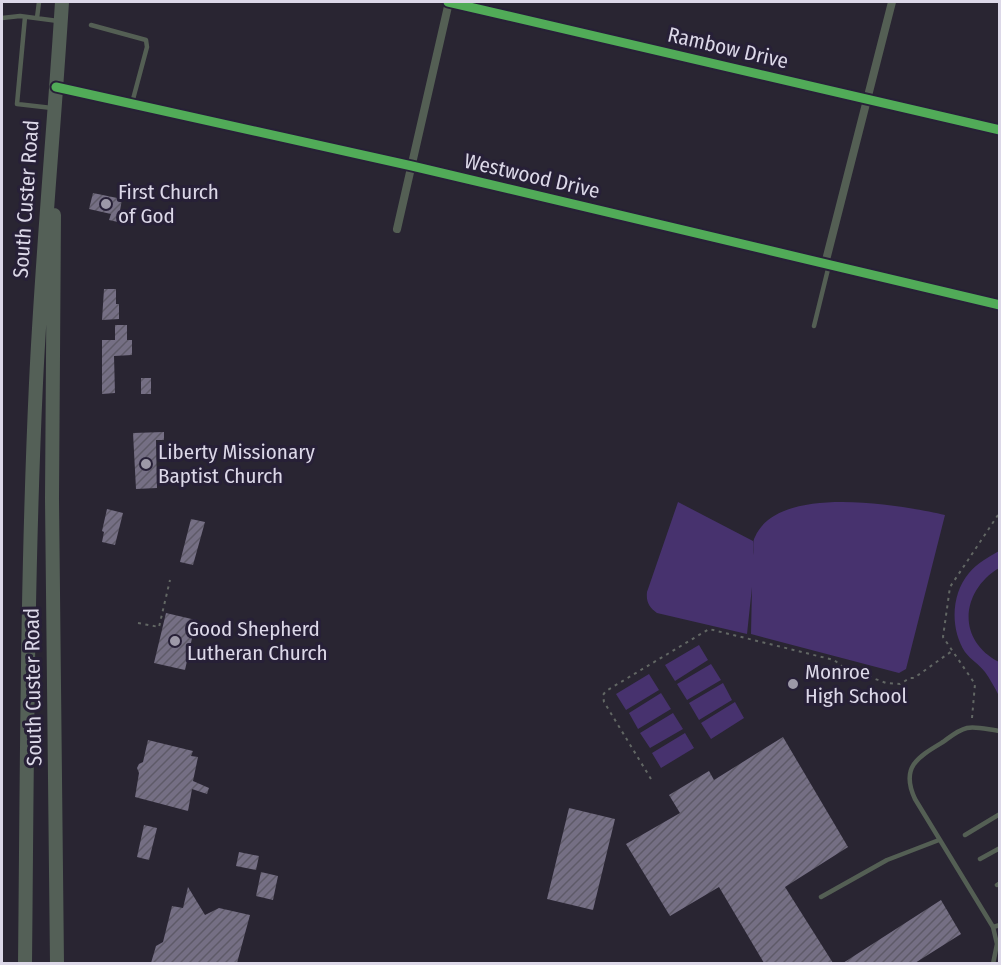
<svg xmlns="http://www.w3.org/2000/svg" width="1001" height="965" viewBox="0 0 1001 965" font-family="'Fira Sans Condensed',sans-serif">
<style>
.garden{fill:#47326e}
.building{fill:url(#building-hatch)}
.lines{fill:none;stroke-linecap:round;stroke-linejoin:round}
.path{stroke:#626764;stroke-width:2;stroke-dasharray:3 4.5;stroke-linecap:butt}
.service{stroke:#545f54;stroke-width:4.5}
.minor{stroke:#545f54;stroke-width:8}
.primary{stroke:#546057;stroke-width:14}
.cycleway-casing{stroke:#272037;stroke-width:13}
.cycleway{stroke:#51ab58;stroke-width:9}
.poi-dot{fill:#9d99a8;stroke:#272037;stroke-width:2}
.labels{text-anchor:middle;stroke-width:6;stroke-linejoin:round;paint-order:stroke}
.street-label{font-size:21px;fill:#dcd8e8;stroke:#272037}
.poi-label{font-size:21px;fill:#dcd8e8;stroke:#272037;text-anchor:start}
</style>
<defs>
<pattern id="building-hatch" width="6" height="6" patternUnits="userSpaceOnUse" patternTransform="scale(1.5)"><rect width="6" height="6" fill="#756f84"/><path d="M-1 1l2-2M0 6l6-6M5 7l2-2" fill="none" stroke="#5e5a68"/></pattern>
</defs>
<rect width="100%" height="100%" fill="#292532"/>
<path class="garden" d="M678,502l75,39v14c1,-6 -1,-14 2,-18 23,-54 146,-32 190,-22l-39,154 -7,4 -148,-39 1,-47 -5,47 -90,-21c-8,-6 -11,-11 -10,-21z
M999,551v17c-38,23 -43,72 0,94v34c-4,-8 -9,-17 -14,-24 -6,-8 -14,-12 -20,-20 -15,-23 -14,-58 4,-79 8,-10 20,-16 30,-22z
M699,645l9,15 -33,21 -10,-16z
M711,664l10,16 -34,20 -10,-16z
M649,674l10,16 -33,20 -10,-16z
M723,683l9,17 -33,20 -10,-17z
M661,693l10,16 -33,20 -9,-16z
M735,702l9,16 -33,21 -10,-16z
M673,713l10,16 -33,19 -10,-15z
M685,733l9,15 -33,20 -9,-15z"/>
<path class="building" d="M93,193l29,6 -4,23 -9,-2 2,-6 -22,-5z
M104,289h12v15h3v15l-17,1z
M115,325h12v15h5v15l-18,1 1,37 -13,1v-54h13z
M141,378h10v16h-10z
M164,432v8h-8l1,48 -21,1 -3,-56z
M107,509l16,4 -8,32 -13,-3 2,-10 -2,-1z
M191,519l14,3 -12,43 -13,-3z
M166,613l30,7 -11,50 -31,-7z
M783,737l65,110 -63,40 48,76h-69l-45,-76 -49,29 -44,-72 54,-31 -11,-18 40,-24 5,9z
M148,740l45,11 -2,5 7,1 -5,24 16,7 -2,6 -15,-5 -4,22 -53,-14 4,-24 -2,-5 2,-4 4,-2z
M569,808l46,11 -22,91 -46,-11z
M144,825l13,3 -8,32 -12,-3z
M239,852l20,4 -3,14 -20,-4z
M261,872l17,4 -5,24 -17,-4z
M188,887l17,28 14,-7 31,7 -13,48h-86l5,-17 7,-4 9,-36 11,2z
M941,900l20,34 -46,29h-72z"/>
<g class="lines">
<path class="path" d="M138,623l21,4 11,-47
M972,718l3,-34 -32,-47 7,-50 50,-75
M651,779l-47,-77 -1,-7 3,-4 103,-62 125,31 9,7 43,16 14,1 10,-6h4l38,-27"/>
<path class="service" d="M25,17l-8,87 35,4
M2,18l18,-2 38,5
M37,18l2,-16
M91,25l55,15 1,7 -15,56
M814,326l15,-61
M965,835l35,-21
M980,859l20,-11
M997,885l3,-2
M821,897l66,-37 52,-20
M993,927l-78,-128c-15,-32 3,-42 28,-57 7,-5 15,-12 24,-14 10,-2 22,2 33,3
M993,964l4,-20 -4,-17 7,-2"/>
<path class="minor" d="M448,2l552,128
M56,87l356,79 588,139
M397,229l52,-227
M825,264l67,-262"/>
<path class="primary" d="M54,215l-2,284 5,465
M25,964c2,-194 2,-388 11,-581 6,-127 18,-254 26,-381"/>
<defs>
<path id="cycleway" d="M448,2l552,128
M56,87l356,79 588,139"/>
</defs>
<use href="#cycleway" class="cycleway-casing"/>
<use href="#cycleway" class="cycleway"/>
</g>
<g class="poi-dot">
<circle cx="106" cy="204" r="6"/>
<circle cx="146" cy="464" r="6"/>
<circle cx="175" cy="641" r="6"/>
<circle cx="793" cy="684" r="6"/>
</g>
<g class="labels">
<g class="street-label">
<text transform="translate(728 48) rotate(13)" y="7">Rambow Drive</text>
<text transform="translate(532 176) rotate(13)" y="7">Westwood Drive</text>
<text transform="translate(26 199) rotate(-86)" y="7">South Custer Road</text>
<text transform="translate(33 687) rotate(-91)" y="7">South Custer Road</text>
</g>
<g class="poi-label">
<text x="118" y="199">First Church<tspan x="118" dy="24">of God</tspan></text>
<text x="158" y="459">Liberty Missionary<tspan x="158" dy="24">Baptist Church</tspan></text>
<text x="187" y="636">Good Shepherd<tspan x="187" dy="24">Lutheran Church</tspan></text>
<text x="805" y="679">Monroe<tspan x="805" dy="24">High School</tspan></text>
</g>
</g>
<rect width="1001" height="965" fill="none" stroke="#dcd8e8" stroke-width="6"/>
</svg>
